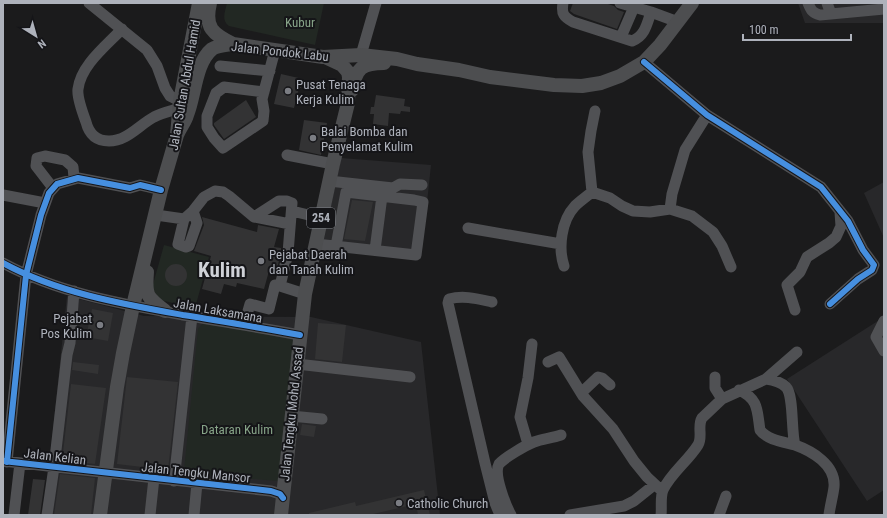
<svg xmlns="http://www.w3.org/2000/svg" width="887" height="518" viewBox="0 0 887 518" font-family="'Roboto Condensed',sans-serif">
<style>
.built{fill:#28282a}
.green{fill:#222823}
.building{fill:#333334}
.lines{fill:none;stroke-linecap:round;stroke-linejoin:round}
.minor{stroke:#505154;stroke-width:11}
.major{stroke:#4d4e50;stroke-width:14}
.cycleway-casing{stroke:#151518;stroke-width:8}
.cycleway{stroke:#468fdf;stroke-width:6}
.poi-dot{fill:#7b7d83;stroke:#151518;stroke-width:1.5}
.labels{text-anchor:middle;stroke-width:4;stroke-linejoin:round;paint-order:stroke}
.shield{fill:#151518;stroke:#80838a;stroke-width:1}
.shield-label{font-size:12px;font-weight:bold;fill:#aeb2bb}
.park-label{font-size:13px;fill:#87a488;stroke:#151518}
.street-label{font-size:13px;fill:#aeb2bb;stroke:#151518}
.poi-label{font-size:13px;fill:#aeb2bb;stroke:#151518;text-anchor:start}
.town-label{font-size:21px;font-weight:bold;fill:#cfd1d7;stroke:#151518}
</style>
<rect width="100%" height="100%" fill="#1b1b1c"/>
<path class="built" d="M798,3h86v20h-79z
M341,158l90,7 -10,94 -99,-11z
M884,182v56l-20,-45z
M67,296l77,20 167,1 110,25 19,173h-396z
M884,317v173l-17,11 -80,-122z"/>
<path class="green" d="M227,3h97l-9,42 -86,-19c-8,-6 -4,-14 -2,-23z
M164,245l45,12 -14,51 -35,-8 -8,-12z
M203,323l88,15 2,3 -14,140 -92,-7 -3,-3 14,-142z"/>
<path class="building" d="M573,3h32l9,3 4,4 6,2 -7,17 -43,-15 -4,-3z
M281,74l22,5 -2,9h-2l-5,20 -20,-4z
M376,95l29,4 -1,7 6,1v5l-9,-1 -1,3 -11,-1 -1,13 -15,-2 1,-10h-4l1,-7h3z
M246,100l10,17 -32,22 -10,-14v-2z
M304,120l23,3 -6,32 -22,-5z
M352,200l21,2 -8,39 -21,-2z
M202,217l55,15 1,-7 21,4 -5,18 7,1v4l-5,21 -7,-2 -5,18 -27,-6 -1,4 -12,-3 -3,10 -19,-5 9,-33 -17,-5 10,-26z
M165 275a11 11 0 1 1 22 0a11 11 0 1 1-22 0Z
M92,309l21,4 -5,28 -22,-4z
M318,323l28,2 -4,37 -27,-3z
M73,362l26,3 -1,9 -26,-4z
M127,377l51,5 -10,88 -51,-6z
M71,384l35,4 -11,76 -33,-3z
M302,424l14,2 -2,11 -14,-2z
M60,474l35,4 -4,37h-37z
M33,479l12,1 -5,35h-12z
M424,490l6,25h-12l-2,-11 -47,11h-60v-2l46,-11 1,4z"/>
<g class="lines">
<path class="minor" d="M89,3l58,47 10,16 8,22 5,8 10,5
M563,3c-2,11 1,14 10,19l59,19c13,-5 15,-17 19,-29l-31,-9
M808,3c3,7 4,10 12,12l64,-6
M827,3l4,11
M651,12l27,10
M122,29c-16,17 -41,36 -44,60 -1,7 5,25 8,33 3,12 10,19 23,19 18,0 30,-16 45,-24 8,-4 17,-6 26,-9
M621,37l13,-30
M361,55l15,-52
M644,62l63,53 114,72 27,34 15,29 11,15 -2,5 -14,9 -28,25
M220,66l50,5
M264,92l-40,-5 -8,6 -9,23v11l7,11 9,10 40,-27 1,-10 -2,-12 13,-49
M595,111l-4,20 -3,21 4,40 18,6 12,8 11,5 17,1 20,-3 22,7 21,16 9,14 9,21
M287,155l46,9
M329,181l64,7 7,-4 22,1
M53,188l-17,-22 1,-8 8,-2 20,4 8,7 1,11
M3,195l42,8
M670,209l2,-15 13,-44 22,-35
M292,211l29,7
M156,215l28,4 9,-8 11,-14 11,-6 8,1 6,4 25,21 36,7
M184,219l-6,25 8,3 3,-1 8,-23 -4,-12
M468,228l93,16
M316,244l100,11 7,-53 -9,-2 -68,-8 -10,54
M375,250l7,-54
M3,263c55,30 119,41 180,52 39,6 78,13 117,20
M564,266c-6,-18 -3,-45 11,-60 5,-5 11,-9 17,-14
M280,286l25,8
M492,302c-14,-3 -28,-7 -43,-3l-1,4 37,160 10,40 5,12
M795,310l-8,-25 13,-13 7,-15 22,-14 7,-6 5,-11 -1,-14
M248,311l2,-7 19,5 6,-24 5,1 8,-33 4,-50 -5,-2h-8l-25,16
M876,337l8,-16
M876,337l8,14
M548,362l11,-5 24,39 30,33 21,32 13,16 15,14
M297,364l113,13
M715,377v11l7,11
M766,379c7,1 15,3 20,8 8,8 5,45 9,58 17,6 41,20 39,42 -1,9 -4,19 -5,28
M739,390c20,9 18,21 21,40 7,10 24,12 35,15
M581,393l17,-16 4,1 8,7
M291,416l31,3
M528,444l-8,-27 8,-39 4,-34
M3,461l268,30 9,3 3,4
M7,462l19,-187 15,-60 8,-22 8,-9 21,-6 52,10 10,-3 21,5
M174,481l18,-165
M14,515l6,-52
M47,515l7,-48 13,-112 3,-12 4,-52
M150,515l4,-37
M194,515l3,-32
M511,515c-5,-9 -18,-41 -12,-51 5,-6 27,-19 35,-22 8,-3 18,-4 27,-7
M570,515l54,-9 10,-5 20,-16
M661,515c1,-7 -1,-18 2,-25 8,-17 25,-29 35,-45 5,-8 -1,-19 4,-27l20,-19 44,-20 31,-27
M719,515l7,-19"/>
<path class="major" d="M210,3c-6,25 3,31 23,41
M352,90c4,-22 10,-27 32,-27
M177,135c3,-7 8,-13 10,-20 8,-19 8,-52 25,-66 6,-4 15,-4 21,-5l90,13 38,-2 36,4 20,5 42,6 31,7 64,8 28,1 19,-3 19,-7 24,-14 16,-17 32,-42
M147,272c-2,24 0,25 18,39
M100,515l17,-128 6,-34 10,-47 28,-116 16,-55 3,-34 19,-98
M281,515l24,-221 28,-130 15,-61 1,-26 -1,-5 -6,-7 -15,-7"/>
<defs>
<path id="cycleway" d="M644,62l63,53 114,72 27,34 15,29 11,15 -2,5 -14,9 -28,25
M3,263c55,30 119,41 180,52 39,6 78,13 117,20
M3,461l268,30 9,3 3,4
M7,462l19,-187 15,-60 8,-22 8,-9 21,-6 52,10 10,-3 21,5"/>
</defs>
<use href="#cycleway" class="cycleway-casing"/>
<use href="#cycleway" class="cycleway"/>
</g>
<g class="poi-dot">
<circle cx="288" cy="91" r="4"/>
<circle cx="313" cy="138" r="4"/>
<circle cx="261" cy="261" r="4"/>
<circle cx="100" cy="325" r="4"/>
<circle cx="399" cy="503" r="4"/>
</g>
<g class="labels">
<rect class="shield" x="307" y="208" width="28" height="20" rx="3"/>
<g class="shield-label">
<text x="321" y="222">254</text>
</g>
<g class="park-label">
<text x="300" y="27">Kubur</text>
<text x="237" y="434">Dataran Kulim</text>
</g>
<g class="street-label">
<text transform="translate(280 51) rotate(6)" y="5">Jalan Pondok Labu</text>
<text transform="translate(184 85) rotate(-80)" y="5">Jalan Sultan Abdul Hamid</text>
<text transform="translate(218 310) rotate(10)" y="5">Jalan Laksamana</text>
<text transform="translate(291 414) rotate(-84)" y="5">Jalan Tengku Mohd Assad</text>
<text transform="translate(55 456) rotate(7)" y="5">Jalan Kelian</text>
<text transform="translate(196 472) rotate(6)" y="5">Jalan Tengku Mansor</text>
</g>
<g class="poi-label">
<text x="296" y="89">Pusat Tenaga<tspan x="296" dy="15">Kerja Kulim</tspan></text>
<text x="321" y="136">Balai Bomba dan<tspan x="321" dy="15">Penyelamat Kulim</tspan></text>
<text x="269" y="259">Pejabat Daerah<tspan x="269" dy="15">dan Tanah Kulim</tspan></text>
<text x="92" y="323" text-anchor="end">Pejabat<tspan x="92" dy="15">Pos Kulim</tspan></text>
<text x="407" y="508">Catholic Church</text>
</g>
<g class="town-label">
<text x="222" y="277">Kulim</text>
</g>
</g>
<rect width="887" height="518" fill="none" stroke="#aeb2bb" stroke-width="8"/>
<g transform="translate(36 36) rotate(143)" stroke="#151518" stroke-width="3" paint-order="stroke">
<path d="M0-3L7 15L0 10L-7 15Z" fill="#aeb2bb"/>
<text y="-6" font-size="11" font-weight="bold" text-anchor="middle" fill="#aeb2bb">N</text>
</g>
<path d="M743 34v6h108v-6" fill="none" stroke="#aeb2bb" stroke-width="2"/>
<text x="749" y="34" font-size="12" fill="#aeb2bb" stroke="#151518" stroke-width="3" paint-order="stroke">100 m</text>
</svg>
